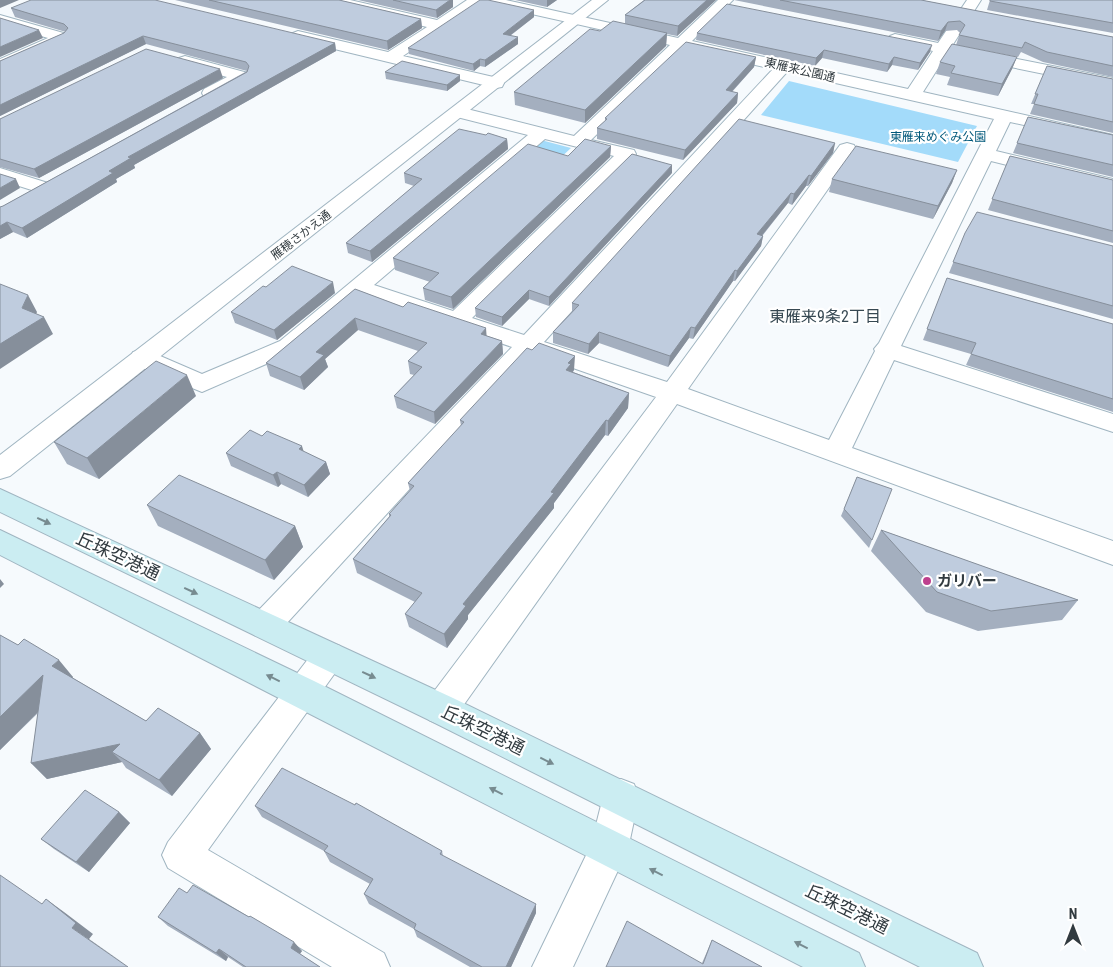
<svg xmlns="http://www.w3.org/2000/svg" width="1113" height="967" viewBox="0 0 1113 967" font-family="'Roboto Condensed','Noto Sans JP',sans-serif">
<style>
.green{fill:#a3dbfa}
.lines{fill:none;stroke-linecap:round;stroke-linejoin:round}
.minor-casing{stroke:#a0b5c1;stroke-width:2}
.tertiary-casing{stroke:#a0b5c1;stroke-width:2}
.secondary-casing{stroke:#a0b5c1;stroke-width:2}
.minor{fill:#fff;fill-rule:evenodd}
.tertiary{fill:#fff;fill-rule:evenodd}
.secondary{fill:#cbedf2;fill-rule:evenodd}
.wall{fill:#a4afbf}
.shaded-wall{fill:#868f9b}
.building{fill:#bfccde;stroke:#868f9b}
.oneway{fill:#778b90}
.poi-dot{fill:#be408e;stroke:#fff;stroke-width:2}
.labels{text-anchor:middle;stroke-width:4.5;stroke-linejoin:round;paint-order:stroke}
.far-street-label{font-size:12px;fill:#323b40;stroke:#fff}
.far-park-label{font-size:12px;fill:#00587a;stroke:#fff}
.poi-label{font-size:15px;font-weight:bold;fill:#323b40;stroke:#fff;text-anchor:start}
.neighbourhood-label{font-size:16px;fill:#364852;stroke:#fff}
.near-street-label{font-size:18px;fill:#323b40;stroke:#fff}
</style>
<rect width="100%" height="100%" fill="#f6fafd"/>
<path class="green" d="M789,81l188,45 -19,36 -197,-47z
M541,140l30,8 -14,13 -30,-8z"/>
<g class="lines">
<defs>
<path id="minor" d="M324,0h26l87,20 30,-20h39l172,38 40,-38h15l-41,41 216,48 25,-38 -43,-9 -3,-3 3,-3 5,-2 43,9 29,-43h14l-29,46 161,32v10l-166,-34 -24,38 190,43v10l-103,-23 -14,29 117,28v12l-122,-30 -90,185 212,68v18l-219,-72 -42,88 261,93v24l-436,-161 -224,316 -12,5 -12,-5 -5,-11 5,-11 227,-301 -123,-43 -257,281 -11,3 -11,-3 -5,-10 5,-10 258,-268 -151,-51 -65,55 -94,41 -69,-28 -3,-6 3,-6 9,-2 9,2 51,22 78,-33 248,-206 -75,-19 -3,-4 3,-4 6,-1 115,29 96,-91 -188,-42 -79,53 99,23 2,4 -2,4 -6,1 -203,-49 -3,-3 3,-3 5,-2 90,21 39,-25 -101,-24zM684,49l89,20 -249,266 -52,-17 162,-160 2,-4 -2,-4 -43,-10zM787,72l207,47 -115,224 -5,6 1,2 -46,89 -141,-51 168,-240 -2,-4 -7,-2 -7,2 -173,237 -123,-40zM545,139l69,17 -161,155 -79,-26z
M0,15l67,19 3,3 -3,3 -67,30v-11l48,-21 -48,-14z
M185,56l63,17 2,3 -2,3 -32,18h-12l-2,-4 2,-4 23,-12 -48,-13 -2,-3 2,-3z
M0,168l48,15 3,4 -3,4 -7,2 -41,-13z
M329,642l11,4 5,10 -5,10 -132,184 176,103 6,14h-58l-164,-99 -6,-13 6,-13 150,-196z
M621,779l13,5 5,13 -11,52 -55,118h-41l59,-122 12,-48 5,-13z"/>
<path id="tertiary" d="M592,0h16l-598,476 -10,3v-24z"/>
<path id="secondary" d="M0,489l453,209 524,255 6,14h-63l-491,-247 -429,-208z
M0,530l314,151 545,272 6,14h-62l-803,-412z"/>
</defs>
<use href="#minor" class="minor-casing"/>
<use href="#tertiary" class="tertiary-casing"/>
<use href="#secondary" class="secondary-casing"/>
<use href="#minor" class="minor"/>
<use href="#tertiary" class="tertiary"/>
<use href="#secondary" class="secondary"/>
</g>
<path class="wall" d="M175,0h164l82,19 1,9 -34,22z
M358,0h95v7l-16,11z
M515,0h42l-10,7z
M643,0h73l-39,36 -10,-2 -1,12 -81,77 -70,-18 -1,-13 86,-61 25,-7v-9l19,-15z
M734,0h187l192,37v40l-70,-15 -22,-10 -3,5 -62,-12 4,-12 -3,-3 -12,1 -7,10z
M990,0h123v33l-126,-23z
M11,8l324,35 1,8 -202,114 1,3 -19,11 1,3 -90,56 -14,-6 -13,7v-32l3,-1 244,-135 -101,-27 -146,72v-55l64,-28 2,-1 -51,-15z
M534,10v7l-24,19 8,8 -33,23 -5,-1 -6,5 -65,-17 -1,-6z
M697,33l233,19 -12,18 -26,-5 -5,7 -65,-14 -7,8 -119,-26z
M756,57l-2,10 -22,25 6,1 -1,10 -54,57 -86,-21v-11l8,-7v-3z
M1017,57l-5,12 -14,27 -51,-11 3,-8 -14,-3 4,-12z
M1047,66l66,13v54l-83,-19 4,-10h-3z
M385,72l75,9 -13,10 -61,-12z
M223,78l-184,100 -39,-11v-48z
M1028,117l85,18v42l-100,-24z
M507,139l1,10 -136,113 -24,-9 -2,-10 68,-57 -9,-3 -1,-10z
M835,143l-2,10 -25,33h-2l-14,19 -4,-2 -25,32v1l-2,10 -26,35h-2l-40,58 -4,-1 -21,29 -69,-24 -11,11 -35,-11v-11l19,-20v-9z
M611,146l-1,11 -157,152 -28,-9 -2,-12 7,-6 -35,-12 -2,-12 175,-102z
M1010,156l103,24v63l-125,-33z
M957,170l-5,13 -19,36 -104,-27 3,-13z
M672,173l-123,133 -20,-7 -27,27 -26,-9 -1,-9z
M965,233l148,13v73l-164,-46z
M947,278l166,46v88l-147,-47 5,-11 -48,-14z
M266,287l69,6 -58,47 -42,-17 -4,-11z
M355,289l48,18 99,34 1,13 -68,70 -38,-16 -3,-12 20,-21 -4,-1 -2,-13 10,-10 -60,-21 -33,29 3,8 -24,23 -34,-14 -4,-13z
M574,370l-1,2 56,21 -1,15 -20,28 -3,-1 -51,68v5l-86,107v4l-21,29 -38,-21 -4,-13 10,-12 -58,-29 -4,-14 36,-42v-3l21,-23 -2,-8 53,-57 -1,-6z
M196,396l-97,83 -32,-15 -13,-22z
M262,436l42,16 22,10 4,12 -22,23 -27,-13 -3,3 -47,-21 -5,-13z
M857,477l15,63 -3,8 -28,-32z
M147,505l148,21 8,21 -29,33 -116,-54z
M881,530l197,70 -16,20 -84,11 -52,-19 -55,-61z
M0,635l73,42v1l73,43 54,12 11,16 -39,47 -46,-28 -4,-6 -75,17 -16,-16 7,-50 -38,37z
M255,806l187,45 1,5 93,57 -25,54h-41l-53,-30 -3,-8 -45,-25 -5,-10 6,-10 -40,-22 -6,-11 -62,-34z
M119,812l11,11 -41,49 -35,-23 -13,-10z
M187,893l115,58 -2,3 20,13h-77l-15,-10 -2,4 -58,-35 -10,-9z
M712,940l50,27 -60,-4z"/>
<path class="shaded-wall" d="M0,0h19l-19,8z
M450,0h3v7l-16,11 -1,-8z
M547,0h10l-10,7z
M707,0h9l-39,36 1,-10z
M534,10v7l-30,23 -1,-6z
M421,19l1,9 -34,22 -1,-9z
M948,22l-3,9 -7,10 3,-10z
M39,30l4,8 -43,19v-10z
M667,33l-1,13 -81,77v-13z
M143,36l3,8 -146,72v-11z
M518,37v7l-33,23v-7z
M335,43l1,8 -202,114 1,3 -19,11 1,3 -90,56 -5,-10 87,-57 19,-14z
M932,45l-2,7 -12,18 2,-7z
M824,50l-2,8 -7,8 1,-8z
M756,57l-2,10 -30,33 2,-10z
M894,57l-2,8 -5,7 2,-8z
M1017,57l-5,12 -14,27 4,-12z
M480,59v7l-6,5 -1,-7z
M220,69l3,9 -184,100 -5,-9z
M460,75v6l-13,10v-6z
M738,93l-1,10 -54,57 2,-10z
M507,139l1,10 -136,113 -2,-11z
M835,143l-2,10 -25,33 3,-10z
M611,146l-1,11 -157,152 -2,-12z
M672,165v8l-123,133v-9z
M957,170l-5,13 -19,36 5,-13z
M809,175l-3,11 -14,19 2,-11z
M16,179l4,9 -20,12v-12z
M791,193l-3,10 -33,41 2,-10z
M7,222l6,10 -13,7v-13z
M763,236l-2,10 -26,35 2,-10z
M735,270l-2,11 -40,58 2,-11z
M333,282l2,11 -58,47 -3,-10z
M529,290v9l-27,27v-9z
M28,295l9,17 -5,12 12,-7 9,17 -53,35v-25l22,-36z
M355,318l3,12 -33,29 3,8 -24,23 -4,-13 16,-25z
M691,327l-2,11 -21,29 2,-11z
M486,328l1,13 -6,-7z
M599,332v11l-11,11 1,-10z
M502,341l1,13 -68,70 -1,-12z
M575,356l-1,14 -3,4 -5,-4 2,-7z
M187,375l9,21 -97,83 -12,-21z
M629,393l-1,15 -20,28v-15z
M606,420l-1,15 -51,68v5l-86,107v4l-21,29 -3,-14 19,-30z
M302,446l4,13 -7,-10z
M326,462l4,12 -22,23 -4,-12z
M277,472l4,12 -3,3 -5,-12z
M295,526l8,21 -29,33 -9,-20z
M0,579l4,5 -4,4z
M59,660l14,17 -6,6 -15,-17z
M43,675l15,17 -58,58v-33z
M200,733l11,16 -39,47 -13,-16z
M120,744l-8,8 10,10 -75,17 -16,-16z
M119,812l11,11 -41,49 -13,-10z
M46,899l18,13 29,22 -4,5 40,28 -57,-39z
M536,904v9l-25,54h-5z
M294,942l8,9 -4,5 -7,-8z
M219,949l9,8 -2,4 -10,-8z"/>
<path class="building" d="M31,0h124l180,43 -207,114 3,1 -22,13 4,2 -91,55 -15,-6 -7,4v-19l3,-1 244,-134 2,-6 -3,-4 -103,-26 -143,69v-44l64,-28 4,-5 -4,-4 -53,-16z
M209,0h130l82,19 -34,22z
M393,0h57l-14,10z
M480,0h8l46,10 -31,24 15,3 -33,23 -5,-1 -7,5 -65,-16z
M645,0h62l-29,26 -53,-11z
M780,0h141l192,37v29l-66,-14 -22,-10 -3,6 -63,-13 6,-10 -5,-4 -12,1 -7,9z
M990,0h123v23l-123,-22z
M727,4l205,41 -12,18 -26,-6 -5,7 -65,-14 -8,8 -119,-25z
M0,18l39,12 -39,17z
M613,21l54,12 -82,77 -71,-18 76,-63 10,2z
M686,42l70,15 -30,33 12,3 -53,57 -88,-22 10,-9 -2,-1z
M952,44l65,13 -15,27 -51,-11 4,-7 -15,-4z
M146,49l74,20 -186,100 -34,-10v-40z
M402,61l58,14 -13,10 -62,-13z
M1047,66l66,13v43l-79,-18 4,-10h-3z
M1028,117l85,18v30l-96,-22z
M739,119l96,24 -24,33 -2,-1 -15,19 -3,-1 -34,41 6,2 -26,35 -2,-1 -40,58 -4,-1 -21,29 -71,-24 -10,12 -36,-12 26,-27 -7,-2z
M459,129l27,6 2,-2 19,6 -137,112 -24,-8 76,-64 -18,-6z
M585,139l26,7 -160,151 -28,-9 16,-15 -46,-15 135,-114 40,12z
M856,146l101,24 -19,36 -106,-27z
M632,154l40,11 -123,132 -20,-7 -27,27 -27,-9z
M1010,156l103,24v51l-121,-32z
M0,174l16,5 -16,9z
M977,212l136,34v60l-160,-44 12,-29z
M292,266l41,16 -59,48 -43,-18 32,-26 3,1z
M947,278l166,46v75l-142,-45 5,-11 -49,-14z
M0,284l28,11 -6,13 22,9 -44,27z
M355,289l48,18 5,-5 78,26 -5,6 21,7 -68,71 -40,-16 28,-29 -14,-6 19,-18 -72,-25 -39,34 8,3 -24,22 -34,-14z
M539,343l36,13 -7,7 3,1 -5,6 63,23 -21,28 -2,-1 -55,72 3,1 -91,111 3,2 -22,28 -39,-20 17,-21 -69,-34 38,-44 -2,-1 25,-28 -6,-3 56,-61 -4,-2 67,-72 5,2z
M156,361l31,14 -100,83 -33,-16z
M250,430l12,6 5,-5 35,15 -3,3 27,13 -22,23 -27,-13 -4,3 -47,-22z
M179,475l116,51 -30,34 -118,-55z
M857,477l35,12 -20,51 -28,-31z
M881,530l197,70 -87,11 -54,-19z
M0,635l18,10 6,-6 35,21 -7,6 94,55 12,-13 42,25 -41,47 -47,-28 8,-8 -89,19 12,-88 -43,42z
M282,768l73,37 1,-2 86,48 -2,3 96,50 -30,63h-24l-68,-38 2,-5 -52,-30 9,-15 -49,-28 4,-5 -73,-40z
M85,790l34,22 -43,50 -35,-23z
M0,875l42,29 4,-5 30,24 -4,5 56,39h-128z
M193,885l56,32 1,-1 44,26 -3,6 29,19h-74l-27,-18 -3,4 -58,-36 21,-29 8,5z
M627,921l76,43 9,-24 50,27h-156z"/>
<defs><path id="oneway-solid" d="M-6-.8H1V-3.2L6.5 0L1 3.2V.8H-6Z" transform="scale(1.25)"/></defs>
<g class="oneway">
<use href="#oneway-solid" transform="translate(44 521) rotate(25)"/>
<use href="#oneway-solid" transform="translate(191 591) rotate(25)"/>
<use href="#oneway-solid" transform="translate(369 675) rotate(25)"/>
<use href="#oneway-solid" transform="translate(273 678) rotate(-154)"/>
<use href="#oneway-solid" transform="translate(547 761) rotate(26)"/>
<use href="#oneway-solid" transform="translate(496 791) rotate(-153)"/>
<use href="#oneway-solid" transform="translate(656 872) rotate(-153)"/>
<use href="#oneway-solid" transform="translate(801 945) rotate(-153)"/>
</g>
<circle class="poi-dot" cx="927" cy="581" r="5"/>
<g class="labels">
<g class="far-street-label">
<text transform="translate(800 70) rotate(13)" y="4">東雁来公園通</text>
<text transform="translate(301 235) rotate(-38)" y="4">雁穂さかえ通</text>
</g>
<g class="far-park-label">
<text x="938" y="141">東雁来めぐみ公園</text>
</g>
<g class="poi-label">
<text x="937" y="586">ガリバー</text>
</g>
<g class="neighbourhood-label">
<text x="825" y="322">東雁来9条2丁目</text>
</g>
<g class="near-street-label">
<text transform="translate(118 556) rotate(25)" y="6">丘珠空港通</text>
<text transform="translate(483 730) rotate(26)" y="6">丘珠空港通</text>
<text transform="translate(847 909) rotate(26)" y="6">丘珠空港通</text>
</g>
</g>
<g transform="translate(1073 927)" stroke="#ffffff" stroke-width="4" paint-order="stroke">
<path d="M0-4L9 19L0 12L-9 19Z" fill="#323b40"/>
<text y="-8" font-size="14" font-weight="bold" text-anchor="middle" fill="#323b40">N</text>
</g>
</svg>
